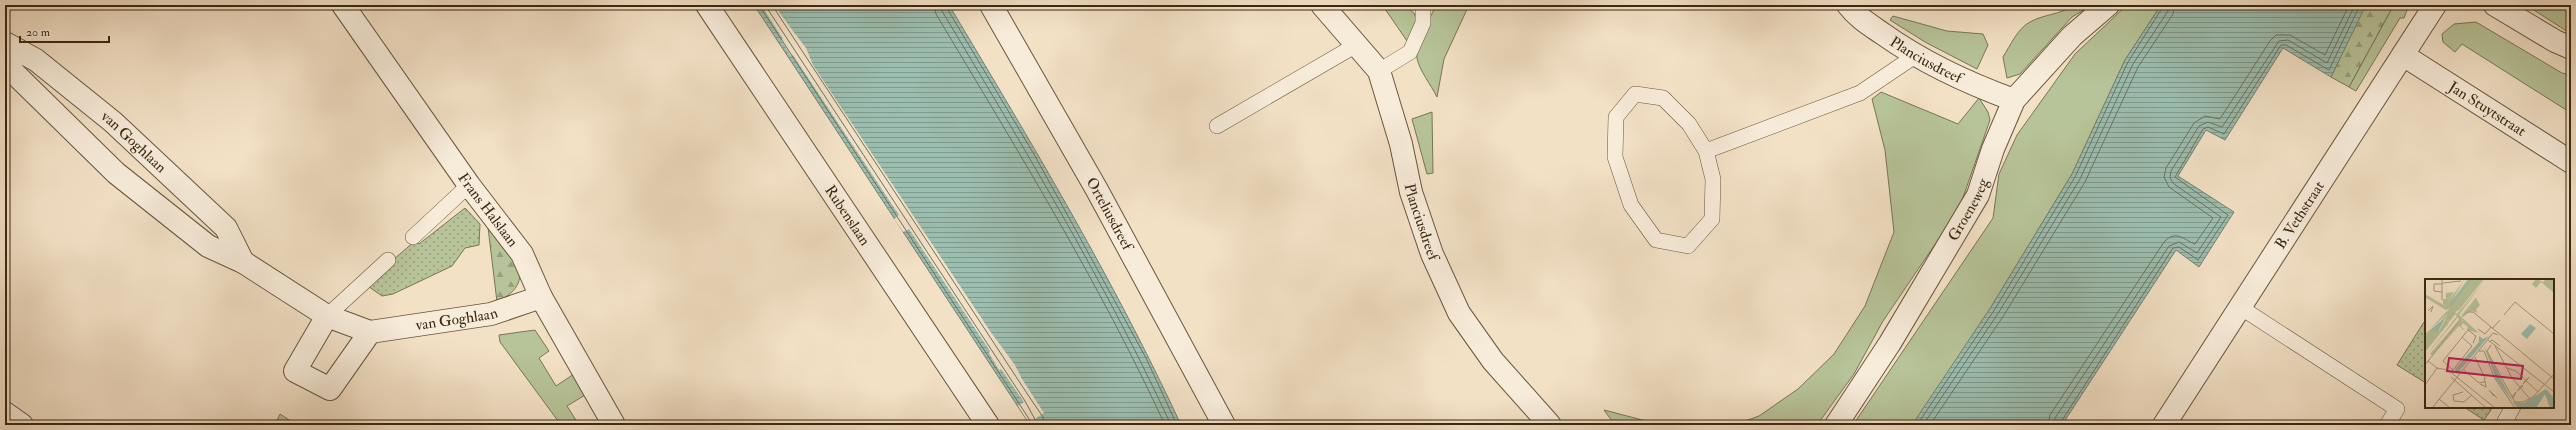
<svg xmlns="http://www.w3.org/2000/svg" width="2576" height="430" viewBox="0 0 2576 430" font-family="'IM FELL Double Pica',serif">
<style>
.grass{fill:#b7c398;stroke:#787655}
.forest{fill:url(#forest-firs);stroke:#787655}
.park{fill:url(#park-dots);stroke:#787655}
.water{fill:url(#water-rules);stroke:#758271}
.pier{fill:#f3e1c6}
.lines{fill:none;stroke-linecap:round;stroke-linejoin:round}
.shore{stroke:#6b7361;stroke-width:1}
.service-casing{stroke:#68563f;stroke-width:16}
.minor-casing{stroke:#68563f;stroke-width:24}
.tertiary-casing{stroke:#68563f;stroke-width:24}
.service{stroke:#f7ecda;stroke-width:15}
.minor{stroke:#f7ecda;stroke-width:22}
.tertiary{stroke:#f7ecda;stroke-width:22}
.labels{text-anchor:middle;stroke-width:3.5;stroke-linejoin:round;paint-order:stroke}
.street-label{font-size:15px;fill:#3a2812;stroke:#f7ecda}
.inset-river{fill:none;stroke:#9cbeb0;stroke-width:2}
.inset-road{fill:none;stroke:#a9977e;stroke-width:1}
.view{fill:#c2185b;fill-opacity:0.15;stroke:#c2185b;stroke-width:2}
.inset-edge{fill:none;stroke:#3a2812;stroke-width:2}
</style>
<defs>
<pattern id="forest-firs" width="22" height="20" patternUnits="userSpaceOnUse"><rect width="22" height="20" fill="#b7c398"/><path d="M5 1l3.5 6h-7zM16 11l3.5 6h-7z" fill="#969e7b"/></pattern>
<pattern id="park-dots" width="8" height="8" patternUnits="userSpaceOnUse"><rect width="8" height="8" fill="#b7c398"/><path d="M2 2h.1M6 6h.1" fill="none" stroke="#969e7b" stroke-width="1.8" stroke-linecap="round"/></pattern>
<pattern id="water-rules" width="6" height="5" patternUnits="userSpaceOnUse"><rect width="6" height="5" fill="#9cbeb0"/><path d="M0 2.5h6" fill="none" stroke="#809a8e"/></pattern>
</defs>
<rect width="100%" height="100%" fill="#f3e1c6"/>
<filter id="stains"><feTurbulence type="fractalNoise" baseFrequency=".005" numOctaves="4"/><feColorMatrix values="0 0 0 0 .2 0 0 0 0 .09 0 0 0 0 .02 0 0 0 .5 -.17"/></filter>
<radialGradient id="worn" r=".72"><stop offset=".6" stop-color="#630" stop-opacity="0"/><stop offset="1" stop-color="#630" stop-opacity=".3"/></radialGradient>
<path class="grass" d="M1404,5l10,8 3,9 -10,19 -24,-35z
M1436,5h33l-25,54 -7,38c-6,-12 -18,-27 -20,-39 -2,-7 15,-45 19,-53z
M2074,5h18l-20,12 -52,57 -13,4 -4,-21c7,-11 15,-29 27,-35 14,-8 30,-7 44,-17z
M2127,5h34l-36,55 -53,114 -81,133 -77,118h-61l140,-207 6,-44 18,-39 58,-81z
M2391,5h18l-5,13h-4l-44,73 -7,-4 43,-79z
M2526,5h45v28l-3,-1z
M1893,16l54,15 36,3 5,11 -11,24 -52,-27 -35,-22z
M2476,22l86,51 9,2v38l-109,-69 -7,8 -12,-10 -1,-8 12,-10z
M1881,92l77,32 21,-26 9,14 2,8 -31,89 -76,112 -29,53 -37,51h-121l49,-4 14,-5 39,-27 36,-35 31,-48 29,-74 -9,-82 -13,-51z
M1432,112l1,61 -6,1 -15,-55z
M535,330l14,21 -10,7 17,28 18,-12 11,21 -18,11 12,19h-18l-61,-83 -1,-7z
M1604,410l50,13 25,2h-64z
M280,414l17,11h-22z"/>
<path class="forest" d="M2364,5h27l1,3 -43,79 -18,-10z
M487,219c20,28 57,60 10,83z"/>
<path class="park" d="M465,208l15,16 -1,21 -14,3 -13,18 -59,28 -11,2 -17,-12 50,-43 4,3z
M2424,322l2,1v60l-29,-18z
M2464,407h29l-9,13z"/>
<path class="water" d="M754,5h195c82,137 165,275 232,420h-151z
M2161,5h203v4l-33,68 -48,-29 -58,92 -19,-10 -28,46 56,36 -35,55 -23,-17 -114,175h-150l79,-118 81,-133 53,-114z"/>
<path class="pier" d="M754,5h20l19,26 13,17 7,17 177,266 25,34 7,14 22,34 -15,10 -11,-17 6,-4 -23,-33 -2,1 -10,-17 1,-2 -81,-122 -6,3 -9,-13 5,-4 -106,-160 -2,1 -10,-16 2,-1 -22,-34 -5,2z"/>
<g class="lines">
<path class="shore" d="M759,5l274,420
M765,5l260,396 13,24
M772,5l258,393 13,19 1,8
M934,5l2,9c80,134 163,268 229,411
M940,5l2,6c81,135 163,271 229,414
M945,5l90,151 111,202 31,67
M1917,425l78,-116 80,-132 53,-115 36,-57
M1923,425l76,-113 81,-133 53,-115 35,-53 1,-6
M1930,425l74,-110 81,-133 53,-115 35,-53 2,-9
M2048,425l2,-10 114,-173c12,-13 20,-2 31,2l18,-26 -44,-31 -5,-10 2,-9 28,-45 11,-7 15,3 50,-78 6,-6h14l35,20 24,-50
M2054,425l1,-7 114,-172 10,-4 18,11 24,-36 -47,-33 -4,-6 1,-7 28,-45 9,-4 14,5 57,-86 9,-1 39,23 28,-58
M2059,425l114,-177 6,-1 19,13 30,-45 -53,-38 28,-48 5,-2 16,7 57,-89h5l43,25 31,-65"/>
<defs>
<path id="service" d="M1379,71l31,-19 13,-29v-18
M1635,94l28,4 26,26 17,27 7,28 -1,40 -24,27 -32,-6 -25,-35 -16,-48 1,-40z
M1217,126l141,-82
M1706,151l154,-58 55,-37
M413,237l56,-52
M2240,307l157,102 -10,16
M327,316l61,-56
M2511,425l-6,-4 8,-14"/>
<g id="minor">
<path id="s1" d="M343,5l126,180 53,69 19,43 73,128"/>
<path id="s2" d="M707,5l281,420"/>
<path id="s3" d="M991,5l106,185 127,235"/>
<path id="s4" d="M1322,5l57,66 22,73 10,48 21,62 27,59 34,48 57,64"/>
<path id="s5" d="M1848,5c10,13 22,20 35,29 41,29 84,49 131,66"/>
<path id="s6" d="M5,43l31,17 77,62 113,106 17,34"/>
<path id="s7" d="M5,52l8,20 103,101 92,73 35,16 84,54 43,16 121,-18 50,-17"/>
<path id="s8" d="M2403,55l168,107"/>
<path d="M327,316l-32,55 35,18 40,-57"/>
<path d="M5,413l17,12"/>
<path id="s9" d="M2164,425l271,-420"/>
</g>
<g id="tertiary">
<path d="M2495,5l60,36 16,7"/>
<path id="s10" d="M1836,425l54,-82 88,-148 15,-46 21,-49 58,-64 36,-31"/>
</g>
</defs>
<use href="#service" class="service-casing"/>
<use href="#minor" class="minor-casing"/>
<use href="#tertiary" class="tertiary-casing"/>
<use href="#service" class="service"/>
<use href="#minor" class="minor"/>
<use href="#tertiary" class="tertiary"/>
</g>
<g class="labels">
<g class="street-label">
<text dy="5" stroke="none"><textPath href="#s5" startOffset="96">Planciusdreef</textPath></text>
<text dy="5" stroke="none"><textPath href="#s8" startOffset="100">Jan Stuytstraat</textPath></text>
<text dy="5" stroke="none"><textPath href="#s6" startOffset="163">van Goghlaan</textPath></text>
<text dy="5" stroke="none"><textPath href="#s1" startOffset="251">Frans Halslaan</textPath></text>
<text dy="5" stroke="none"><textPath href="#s10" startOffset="253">Groeneweg</textPath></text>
<text dy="5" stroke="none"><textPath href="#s3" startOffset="240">Orteliusdreef</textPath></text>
<text dy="5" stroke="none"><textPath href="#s2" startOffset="253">Rubenslaan</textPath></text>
<text dy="5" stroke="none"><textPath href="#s9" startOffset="250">B. Vethstraat</textPath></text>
<text dy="5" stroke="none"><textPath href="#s4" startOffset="244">Planciusdreef</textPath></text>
<text dy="5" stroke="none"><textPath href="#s7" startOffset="555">van Goghlaan</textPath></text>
</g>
</g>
<g transform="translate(2425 279)">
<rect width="129" height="129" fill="#f3e1c6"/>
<path d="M40,0l-14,23 17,-23h16l-25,31 -4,2 2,2 28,-35 -27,36 29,-36 -28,36 20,18 -12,-3 1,-3 -5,-4 -2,3 5,6 -7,-6 -26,29 28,-35 3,1 -3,-2 -29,36 -2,-1 29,-34 -1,-3 -33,40 32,-41 -2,-2 -5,7 -5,-1 2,-6 -18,16 21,-22 -4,2 -21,-13v-3l22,13 -4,-3v-5h3v-6l8,-1 -7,11zM66,0l-15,19 4,7 -4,5 2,3 -6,-2 -11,5zM111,0l7,3 3,-3h8v14l-13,-11 -5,6 -4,-4z" fill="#b7c398"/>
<path d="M20,41l4,1 -1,3 -23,28v-18l6,-5 8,2z" fill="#b7c398"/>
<path d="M22,35l-9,18 -8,-2 12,-10zM105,45l6,4 -9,11 -6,-5zM54,57l4,3 6,-3 -32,38 -2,-5 24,-27zM59,67l29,56 11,1 22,-14 7,8v11h-3l-5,-14 -9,14h-18l-3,-3 -19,-26z" fill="#9cbeb0"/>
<path class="inset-river" d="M25,26l21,-26"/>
<path class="inset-road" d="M18,4l18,-2M17,13l-8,-1v-7h9M17,21v-21M3,32l5,-5 -2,6M79,36l11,-13 39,32M37,38l6,-5h5l81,67M53,50l7,5 6,-7M67,50l8,-9M63,61l66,52M65,63l2,-2 8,6M66,66l-4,6 28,51h8l10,-5 21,-23M70,67l17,32 18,21M54,72h5l10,26 21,31M3,82l9,7 11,2 47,38M0,86l36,-46M82,89l9,3 22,21M28,91l-10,-9 25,-31 8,6 -3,7M28,91l19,-24 -10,-9M39,91l15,13 5,-1 1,-4 -10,-21M26,98l35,31M104,98l-3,4 -3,3 2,-3zM55,105l6,3 -1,-6M0,106l12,-17M97,106l1,1 -6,5zM38,113l-10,3 1,6 10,1 8,-7M69,117l-5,-6 8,8M87,118l4,-5 -3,6M14,120l11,9M7,129l61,-75 5,2"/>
<path class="view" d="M24,79l74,8 -2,13 -74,-8z"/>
<rect width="129" height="129" class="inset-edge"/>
</g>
<rect width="2576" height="430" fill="none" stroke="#f3e1c6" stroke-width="20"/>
<rect x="6" y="6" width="2564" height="418" fill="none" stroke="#3a2812" stroke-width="2"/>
<rect x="10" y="10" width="2556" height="410" fill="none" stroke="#3a2812"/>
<path d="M20 36v6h89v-6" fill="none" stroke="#3a2812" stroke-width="2"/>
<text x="26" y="36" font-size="12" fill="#3a2812" stroke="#f7ecda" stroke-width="3" paint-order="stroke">20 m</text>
<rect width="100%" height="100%" filter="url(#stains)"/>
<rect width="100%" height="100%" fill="url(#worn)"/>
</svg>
